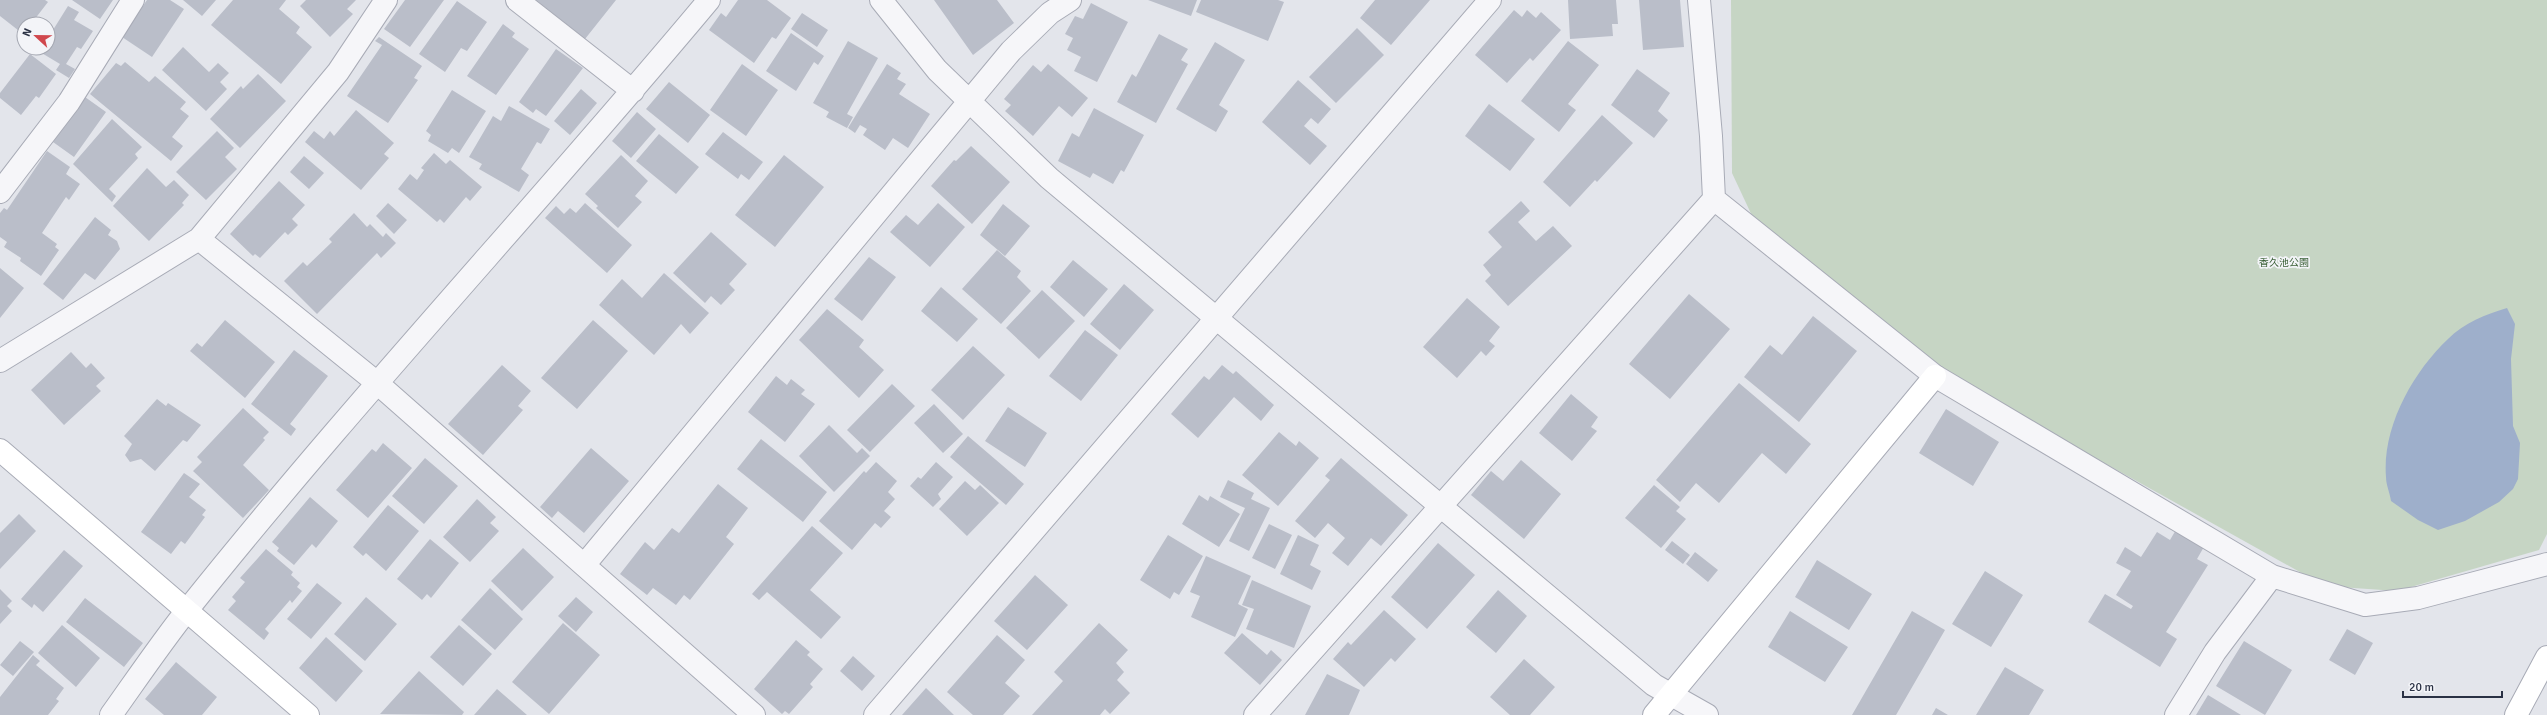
<svg xmlns="http://www.w3.org/2000/svg" width="2547" height="715" viewBox="0 0 2547 715" font-family="Signika,'Noto Sans JP',sans-serif">
<style>
.green{fill:#c6d5c4}
.water{fill:#9eafcb}
.building{fill:#babec9}
.lines{fill:none;stroke-linecap:round;stroke-linejoin:round}
.street-casing{stroke:#a8abb6;stroke-width:24}
.secondary-casing{stroke:#a8abb6;stroke-width:24}
.street{stroke:#f6f6f9;stroke-width:22}
.secondary{stroke:#fff;stroke-width:22}
.labels{text-anchor:middle;stroke-width:3.5;stroke-linejoin:round;paint-order:stroke}
.park-label{font-size:10px;fill:#3b6037;stroke:#f3f4f8}
</style>
<rect width="100%" height="100%" fill="#e3e5eb"/>
<path class="green" d="M1731,0h816v534l-8,16 -142,41 -72,-5 -359,-200 -212,-166 -22,-47z"/>
<path class="water" d="M2507,308l8,16 -4,35 2,67 7,17 -2,36 -5,10 -14,13 -34,19 -27,9 -20,-10 -27,-19c-1,-8 -5,-16 -5,-24 -4,-50 27,-105 62,-138 16,-16 38,-25 59,-31z"/>
<path class="building" d="M0,0h45l3,2 -17,22h-7l-1,10 -23,-18z
M72,0h41l-13,19z
M147,0h23l14,9 -32,48 -30,-20z
M183,0h33l-14,16z
M233,0h53l-7,9 21,18 -4,6 16,14 -31,37 -70,-59z
M306,0h50l-9,9 6,5 -23,23 -30,-31z
M405,0h39l-34,47 -26,-18z
M536,0h80l-31,39z
M738,0h29l24,18 -15,21 -4,-2 -18,26 -45,-33 12,-17 5,4z
M934,0h63l17,23 -41,32z
M1148,0h49l-6,16z
M1201,0h77l6,2 -16,39 -72,-29z
M1375,0h55l-39,45 -31,-27z
M1568,0h48l2,24h-6l1,12 -43,3z
M1639,0h41l4,47 -41,3z
M457,1l30,21 -20,29 -6,-3 -16,24 -26,-18z
M1091,3l37,19 -31,60 -23,-11 7,-14 -14,-7 6,-12 -8,-4 10,-18 8,3z
M68,6l11,6 -5,8 19,11 -12,18 -4,-2 -11,17 9,5 -6,9 -13,-8 4,-6 -20,-12 2,-4h6v-10z
M1514,10l8,7 5,-7 9,8 5,-6 20,18 -28,31 -3,-3 -23,25 -32,-28z
M802,13l26,17 -11,17 -26,-18z
M503,24l12,9 -3,4 17,12 -33,46 -29,-19z
M1357,28l27,27 -48,48 -27,-26z
M791,33l33,23 -6,9 -4,-3 -18,29 -30,-20z
M1159,34l29,15 -7,11 7,4 -32,59 -39,-21 15,-28 4,3z
M379,37l43,29 -8,12 4,2 -30,43 -41,-27 35,-51 -7,-4z
M848,41l30,17 -31,56 6,3 -6,11 -21,-11 3,-5 -16,-9z
M1568,41l31,24 -31,39 8,6 -17,22 -38,-31z
M1215,42l30,18 -26,45 9,6 -12,21 -40,-23z
M183,47l26,25 9,-9 11,10 -9,9 7,7 -21,22 -44,-41z
M556,49l27,19 -37,48 -10,-7 -3,4 -14,-11z
M30,54l26,20 -17,24 -3,-2 -15,19 -21,-17v-5z
M125,62l24,20 6,-6 31,26 -6,7 9,7 -17,21 11,9 -12,15 -81,-67 26,-31 5,3z
M742,64l36,26 -32,46 -36,-26z
M887,64l14,9 -4,6 9,5 -7,10 31,20 -22,34 -15,-10 -8,12 -22,-15 4,-6 -7,-4 -5,8 -7,-5z
M1048,64l40,34 -16,19 -13,-11 -26,30 -28,-25 6,-6 -7,-6 29,-34 8,7z
M1637,69l33,24 -12,18 10,9 -14,18 -43,-33z
M258,74l28,27 -46,47 -30,-29 31,-33 2,3z
M1298,80l33,29 -13,15 -7,-6 -7,8 23,20 -17,19 -48,-43z
M669,82l41,33 -22,28 -42,-34z
M581,89l16,14 -27,32 -16,-14z
M452,90l34,21 -27,42 -7,-5 -4,5 -20,-12 3,-6 -5,-4z
M85,97l21,15 -32,45 -21,-15z
M1489,104l46,35 -25,32 -45,-35z
M509,106l41,23 -9,15 -4,-2 -16,27 8,6 -10,17 -40,-23 3,-5 -13,-7 24,-41 8,5z
M1094,108l50,27 -20,37 -3,-2 -8,14 -20,-11 -3,5 -32,-17 14,-28 7,4z
M356,110l38,33 -10,11 5,4 -28,32 -56,-48 9,-11 10,8 6,-8 4,5z
M637,112l19,17 -25,29 -19,-17z
M1602,115l31,28 -36,39 -2,-2 -25,27 -27,-25z
M112,119l30,28 -7,7 3,4 -29,31 7,7 -4,6 -39,-38z
M217,131l17,17 -9,9 12,12 -31,31 -30,-28z
M723,132l40,30 -14,18 -8,-6 -3,5 -33,-25z
M659,134l40,33 -23,27 -40,-33z
M971,146l39,36 -38,42 -41,-38 23,-26 2,1z
M47,151l23,16 -4,7 14,10 -11,16 -3,-3 -24,36 15,11 -2,3 4,3 -18,26 -21,-15 1,-3 -17,-11 3,-5 -7,-5v-24l4,-5 3,2z
M434,153l12,11 4,-4 32,27 -12,14 -4,-4 -22,26 -4,-4 -3,3 -39,-33 12,-15 7,6 7,-10 -3,-2z
M621,155l27,26 -13,15 7,6 -24,26 -22,-20 2,-2 -13,-12z
M784,155l40,32 -49,60 -40,-32z
M304,156l20,17 -15,16 -19,-17z
M147,168l19,19 8,-7 15,15 -7,8 2,2 -35,36 -36,-35z
M279,181l26,24 -13,14 6,6 -10,10 -3,-3 -25,26 -5,-4 -2,2 -23,-22z
M1521,201l9,10 -12,11 18,19 17,-15 19,20 -64,60 -23,-25 6,-6 -8,-10 19,-18 -14,-15z
M388,203l19,17 -13,14 -18,-18z
M585,203l47,42 -25,28 -62,-55 11,-12 8,8 6,-6 6,5z
M938,203l27,24 -35,40 -40,-35 16,-17 12,10z
M1003,204l27,22 -25,30 -25,-21z
M354,213l13,14 3,-3 13,13 3,-4 10,10 -15,15 -4,-5 -60,61 -33,-33 19,-19 4,4 25,-24 -3,-3z
M95,217l16,13 -3,5 9,6 3,8 -25,31 -10,-7 -22,27 -20,-16z
M711,232l36,32 -18,20 6,6 -14,15 -10,-9 -6,7 -32,-30z
M997,250l24,21 -4,6 14,14 -30,33 -39,-35z
M869,257l27,20 -34,44 -28,-22z
M1073,260l35,29 -24,28 -34,-30z
M0,268l24,20 -24,30z
M664,273l45,40 -19,21 -9,-10 -27,31 -55,-50 23,-26 20,19z
M1124,284l30,26 -34,40 -30,-26z
M941,287l37,32 -21,23 -36,-31z
M1042,290l33,31 -36,38 -33,-31z
M1689,294l41,35 -60,70 -41,-35z
M1467,298l33,29 -11,14 6,5 -9,10 -5,-5 -24,27 -34,-31z
M827,309l37,31 -5,7 25,23 -25,28 -60,-58z
M1813,316l44,35 -58,71 -55,-45 26,-32 12,10z
M225,320l50,42 -30,36 -55,-47 7,-8 5,4z
M593,320l35,31 -51,58 -36,-31z
M1085,330l33,25 -37,46 -32,-25z
M973,346l32,29 -42,45 -32,-30z
M294,350l34,26 -38,48 6,5 -5,7 -40,-32z
M71,352l15,16 5,-5 14,15 -9,8 5,5 -37,34 -33,-35z
M502,365l29,26 -13,15 5,4 -40,45 -35,-31z
M1222,365l11,9 3,-3 38,34 -13,16 -27,-24 -36,41 -27,-24 33,-38 5,4z
M776,376l11,9 4,-6 14,11 -4,4 14,10 -30,38 -37,-30z
M1739,383l72,61 -25,30 -24,-21 -43,50 -23,-20 -16,19 -24,-22z
M892,384l23,22 -45,46 -23,-22z
M1571,394l27,23 -7,10 6,4 -25,30 -33,-28z
M157,399l9,7 2,-3 33,22 -14,17 -4,-2 -28,31 -14,-12 -11,3 -5,-7 7,-11 -8,-8z
M934,404l29,30 -20,19 -29,-30z
M1008,407l39,26 -22,34 -40,-26z
M243,408l26,24 -6,6 2,2 -22,25 26,25 -26,28 -50,-47 9,-9 -5,-5z
M1946,409l53,33 -26,44 -54,-33z
M829,425l28,28 5,-5 8,8 -36,36 -35,-36z
M1279,432l17,14 3,-5 20,17 -41,48 -36,-31z
M968,436l56,48 -18,21 -56,-48z
M761,439l66,53 -24,30 -66,-53z
M383,443l29,25 -44,50 -32,-28 36,-41 4,3z
M591,448l38,33 -45,52 -26,-22 -6,7 -12,-11z
M425,458l33,28 -34,38 -32,-28z
M1341,458l67,57 -27,31 -10,-8 -23,28 -16,-13 13,-15 -17,-15 -13,15 -20,-17 35,-41 -5,-4z
M1521,460l40,34 -37,45 -53,-44 20,-24 12,10z
M876,462l21,19 -9,11 7,7 -11,12 7,6 -10,11 -6,-5 -23,27 -33,-29 45,-50 2,2z
M936,462l17,15 -15,17 3,5 -8,8 -23,-21 8,-9 3,2z
M184,473l16,11 -11,13 17,13 -4,5 3,2 -20,27 -4,-3 -10,13 -30,-22z
M1228,480l26,13 -3,6 19,9 -21,43 -20,-10 16,-33 -25,-11z
M965,481l10,9 5,-5 19,18 -32,33 -28,-27z
M718,484l30,24 -22,29 8,7 -44,56 -6,-5 -8,10 -23,-17 -6,7 -27,-21 25,-32 9,8 18,-22 7,5z
M1654,485l26,22 -4,4 10,8 -25,29 -36,-30z
M1199,495l9,6 2,-5 30,18 -21,33 -37,-23z
M310,497l28,24 -22,27 -4,-4 -18,21 -17,-14 2,-3 -7,-6z
M477,499l19,18 -6,6 9,8 -29,31 -27,-25z
M388,505l31,26 -33,40 -20,-18 -3,3 -10,-9z
M19,514l17,17 -36,38v-36z
M1269,524l23,11 -17,34 -23,-11z
M812,526l31,27 -33,37 31,27 -20,22 -54,-47 -8,8 -7,-6z
M2177,528l28,17 -8,14 11,6 -42,67 11,7 -17,28 -72,-45 17,-28 26,15 2,-3 -17,-11 15,-24 -15,-8 9,-16 16,10 16,-25 13,8z
M1168,535l35,21 -24,39 -5,-3 -4,7 -30,-19z
M1298,535l21,10 -9,20 11,6 -9,19 -32,-16z
M430,539l29,24 -28,35 -4,-4 -5,6 -25,-21z
M1672,541l18,14 -7,9 -18,-14z
M1438,543l37,32 -48,54 -36,-32z
M523,548l31,29 -32,34 -31,-30z
M266,549l27,23 -2,3 9,8 -3,4 5,4 -10,12 -2,-3 -25,29 4,4 -5,7 -36,-30 8,-9 -4,-4 13,-15 -5,-4z
M64,550l19,16 -40,46 -9,-8 -2,4 -11,-9z
M1695,552l23,18 -10,12 -22,-18z
M1206,556l45,20 -13,28 10,5 -13,28 -44,-20 9,-21 -10,-4z
M1817,560l55,34 -23,36 -54,-33z
M1985,571l38,24 -32,52 -39,-23z
M1035,575l33,30 -41,45 -33,-29z
M1252,580l59,26 -17,42 -48,-19 8,-20 -12,-4z
M317,583l25,20 -31,36 -24,-20z
M490,588l33,31 -28,31 -34,-30z
M0,589l12,12 -5,5 5,5 -12,13z
M1498,590l29,26 -31,37 -30,-26z
M366,597l31,27 -32,37 -31,-27z
M576,597l17,15 -17,20 -18,-16z
M85,598l58,45 -19,24 -58,-45z
M1384,610l32,29 -21,23 -4,-4 -27,29 -31,-28 15,-17 3,3z
M1790,611l58,36 -23,35 -57,-35z
M1912,611l33,19 -49,85h-44z
M563,623l37,32 -51,59 -37,-32z
M1099,623l29,27 -12,13 8,9 -7,8 13,13 -20,21 -5,-5 -5,6h-68l31,-34 -9,-9z
M62,625l38,33 -24,29 -38,-34z
M459,625l33,29 -29,32 -33,-29z
M2347,629l26,14 -18,32 -26,-15z
M1242,633l25,22 4,-5 11,10 -22,25 -36,-32z
M997,635l28,25 -20,23 15,13 -17,19h-30l-26,-23z
M326,637l37,34 -27,31 -37,-34z
M796,640l14,12 -3,3 16,14 -13,15 3,3 -24,27 -4,-3 -3,3 -28,-25z
M20,641l14,11 -21,24 -13,-11z
M2244,641l48,29 -27,45 -49,-29z
M33,655l7,6 -4,4 28,23 -8,11 3,2 -11,14h-48v-18z
M853,656l22,20 -13,15 -22,-20z
M1524,659l31,28 -25,28h-20l-20,-18z
M176,662l41,35 -15,18h-38l-19,-16z
M2005,667l39,23 -15,25h-53z
M419,671l45,41 -2,3 -82,-1z
M1327,674l33,16 -11,25h-44z
M926,688l28,27h-52z
M497,689l30,26h-53z
M2208,695l33,20h-45z
M1936,708l12,7h-16z"/>
<g class="lines">
<defs>
<path id="street" d="M517,0l116,91
M881,0l56,70 112,108 605,507 53,30
M0,192l69,-90 64,-102
M1714,199l221,177 337,200 93,29 53,-7 129,-34
M199,239l177,143 378,333
M0,361l199,-122 139,-167 48,-72
M585,564l426,-513 39,-38 20,-13
M111,715c25,-35 50,-72 77,-106 167,-209 350,-404 521,-609
M875,715l615,-715
M1255,715l459,-516 -3,-63 -12,-136
M2176,715l39,-63 57,-76"/>
<path id="secondary" d="M0,450l308,265
M1654,715l281,-339
M2516,715l31,-58"/>
</defs>
<use href="#street" class="street-casing"/>
<use href="#secondary" class="secondary-casing"/>
<use href="#street" class="street"/>
<use href="#secondary" class="secondary"/>
</g>
<g class="labels">
<g class="park-label">
<text x="2284" y="266">香久池公園</text>
</g>
</g>
<g transform="translate(36 36) rotate(292)"><circle r="19" fill="#f3f4f8" stroke="#a3a6b0"/>
<path d="M0-3L7 15L0 10L-7 15Z" fill="#d0474d"/>
<text y="-6" font-size="11" font-weight="bold" text-anchor="middle" fill="#2a3144">N</text>
</g>
<path d="M2403 691v6h99v-6" fill="none" stroke="#2a3144" stroke-width="2"/>
<text x="2409" y="691" font-size="12" fill="#2a3144" stroke="#f3f4f8" stroke-width="3" paint-order="stroke">20 m</text>
</svg>
